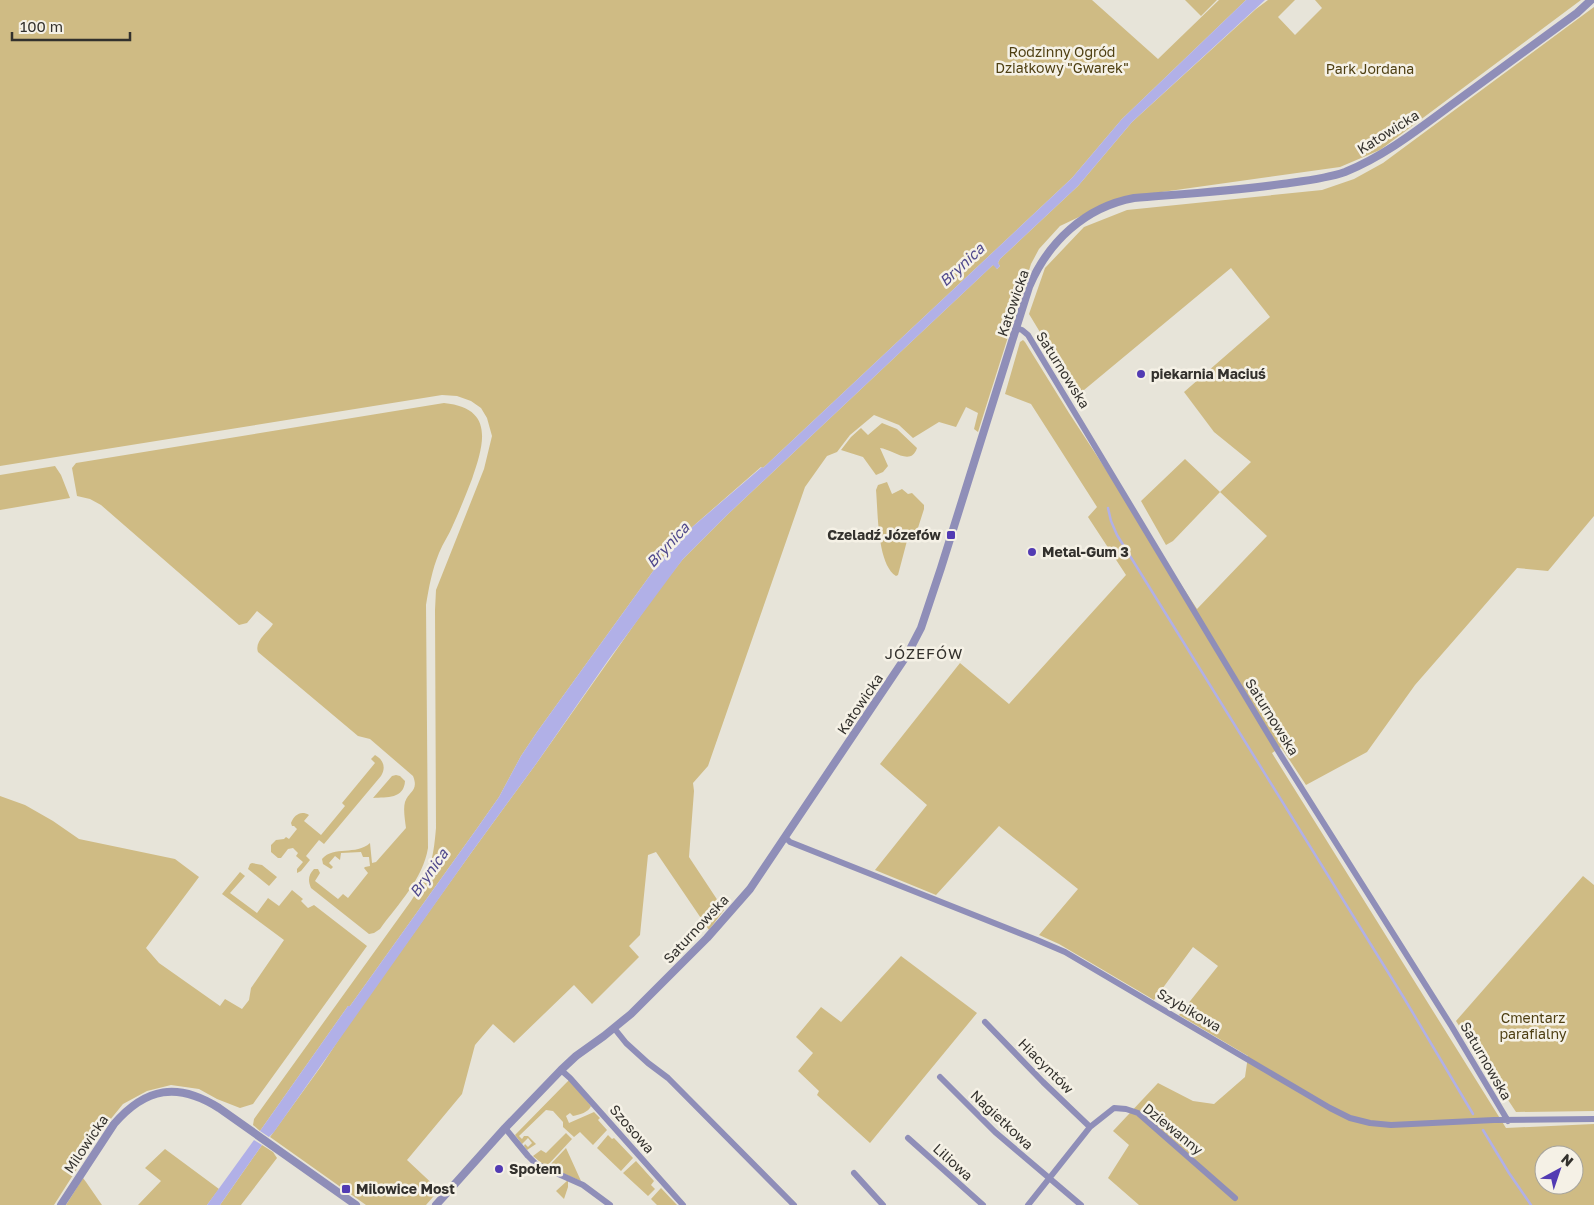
<svg xmlns="http://www.w3.org/2000/svg" width="1594" height="1205" viewBox="0 0 1594 1205" font-family="'Golos Text',sans-serif">
<style>
.green{fill:#cfbb84;fill-rule:evenodd}
.water{fill:#b1b0e7}
.lines{fill:none;stroke-linecap:round;stroke-linejoin:round}
.stream{stroke:#b1b0e7;stroke-width:2.5}
.minor{stroke:#8f8eb8;stroke-width:6}
.tertiary{stroke:#8f8eb8;stroke-width:8}
.poi-dot{fill:#523bb3;stroke:#f5f1e6;stroke-width:2}
.labels{text-anchor:middle;stroke-width:5;stroke-linejoin:round;paint-order:stroke}
.park-label{font-size:14px;fill:#4e3f12;stroke:#f5f1e6}
.street-label{font-size:14px;fill:#33312d;stroke:#f5f1e6}
.poi-label{font-size:14px;font-weight:bold;fill:#33312d;stroke:#f5f1e6;text-anchor:start}
.water-label{font-size:15px;font-style:italic;fill:#50498d;stroke:#f5f1e6}
.neighbourhood-label{font-size:15px;letter-spacing:1px;fill:#33312d;stroke:#f5f1e6}
</style>
<rect width="100%" height="100%" fill="#e7e4d9"/>
<path class="green" d="M0,0h1092l66,59 61,-59h27l-124,119 -50,59 -309,290 -2,-1 -78,68 -19,21 -127,176 -16,24 -22,41 -21,30 -128,179h-2l-88,125 -7,-6 1,-6 157,-218c19,-29 22,-38 25,-73l-1,-218 1,-20 48,-121 8,-33 -5,-18 -6,-10 -10,-7 -14,-5 -15,-1 -442,71z
M1185,0h32l-16,16z
M1268,0h27l-17,17 17,18 27,-27 -7,-8h266l-201,150 -40,17 -221,31 -59,28 -21,23 -8,15 -53,168 -4,-3 4,-16 -12,-6 -10,20 -17,-5 -26,16 -14,-13 -25,-10 -24,20 -13,17 -10,4 -22,31 -97,279 -15,17 1,8 -5,66 35,53 -15,20 -53,-78 -8,3 -8,80 -11,11 10,11 -47,47 -18,-19 -60,58 -21,-19 -18,21 -13,49 -55,66 32,30 -13,15h-60l-96,-68 52,-72 29,-44 120,-168 65,-89 124,-176 23,-29 43,-43 268,-252 3,5 3,-3 -2,-3 2,-4 78,-73 54,-64 124,-113z
M1594,7v509l-46,55 -31,-3 -102,117 -48,67 -61,33 -25,-38 -9,6 234,375 88,-4v81h-455l-31,-27 21,-33 -16,-14 45,-48 35,18 21,3 31,-27 3,-21 -69,-41 39,-49 -25,-19 -39,53 -95,-56 -20,-9 39,-46 -79,-63 -63,69 -61,-25 52,-65 -47,-41 80,-101 49,41 117,-129 -38,-58 9,-10 -66,-103 -26,-10 15,-52 3,-2 2,2 44,71 128,196 70,-73 -47,-44 -47,49 -7,4 -25,-44 44,-42 35,33 31,-30 -37,-30 -30,-40 86,-75 -39,-49 -153,127 -49,-81 16,-46 39,-41 43,-17 195,-20 32,-11 29,-16zM1544,1155h30v30h-30z
M444,403c51,5 40,41 28,76 -6,15 -12,31 -19,46 -4,10 -10,18 -14,28 -7,17 -10,34 -13,52l2,243c-5,31 -30,56 -48,81l-6,4 -5,1 -58,-46c-3,-7 -3,-13 3,-19h4l2,4 -5,8 23,18 5,-5 5,4 20,-25 -4,-5 1,-1 5,-1 -1,-9h-6l-2,-5 -20,1 -1,7 -5,-4 -6,7 4,4 -2,2 -8,-5 -1,-5c12,-14 34,-3 48,-16l2,20 4,-1 30,-34c-1,-8 -3,-19 -1,-26 4,-11 14,-11 8,-26l-43,-37 -12,-3 -100,-84c-4,-11 10,-20 15,-28l-16,-13 -10,12 -8,2 -138,-120 -11,-6 -13,-3 -5,-28 4,-5z
M882,423l15,6 20,19c-6,19 -25,1 -37,0l8,18 -5,6 -7,3 -13,-18 -22,-7 10,-13 10,-9 7,7z
M55,466l6,9 9,23 -70,12v-35z
M887,482l5,12 10,-5 6,5 4,-1 12,12v4l-7,22 -9,6 -10,38 -2,1c-19,-12 -18,-65 -20,-86l2,-5z
M375,755c9,5 11,13 6,21l-57,68 -5,-4 -13,16 4,4 -9,11 -4,2v-4l6,-7 -7,-6 2,-3 -5,-5 -5,1 -7,9h-3l-7,-6v-7l5,-5 8,-1 2,-2 3,2 8,-10 -3,-3h-2l-1,-3c3,-8 10,-13 18,-8l-5,6 17,14 24,-29 -3,-3 33,-40 -4,-4z
M396,775l4,1 5,5c-1,18 -18,16 -32,17l19,-22z
M0,796l25,9 28,16 26,18 96,20 24,18 -53,71 13,15 61,43 5,-7 17,10 7,-9 2,-12 33,-48 -62,-46 18,-22 5,4 -15,17 27,20 11,-15 11,8 13,-16 11,9 -2,2 7,7 6,-3 53,41 -114,158 -13,4 -23,-9 -18,-10 -28,-4 -24,6 -24,13 -22,27 -47,74h-54z
M252,863l10,2 15,12 -8,9 -21,-17 2,-5z
M1583,876l11,9v226l-78,1 -60,-91z
M901,956l76,57 -107,130 -53,-48 2,-4 -21,-20 15,-18 -17,-16 25,-30 20,15z
M569,1080l22,26c-2,6 -12,9 -18,10l-3,-3 -4,3 3,7 25,-11 6,6 -2,2 9,10 -14,15 -13,-13 -6,5 -11,-10v-5l-10,-11 -7,-1 -27,26 3,3 2,-3h4l8,8 -9,6 -3,-4 1,-2 3,3 4,-4 -4,-5 -6,6 -7,-9z
M566,1133l6,6 -26,28 -13,-11 8,-6 5,3z
M608,1135l4,4 2,-1 19,20 -12,13 -24,-23z
M262,1145l11,7 4,6 -36,47h-21z
M566,1148l15,33 -33,-14z
M165,1149l54,40 -12,16h-69l23,-24 -16,-13z
M636,1161l18,20 -3,4 4,4 -7,7 -25,-23z
M83,1178l3,4 16,23h-36z
M568,1180v7l-4,12 -8,-8z
M661,1188l16,17h-20l-6,-6z"/>
<path class="water" d="M1246,0h19l-133,122 -54,64 -78,73 -2,4 2,3 -3,3 -4,-4 -267,251 -43,43 -74,100 -73,105 -65,89 -197,279 -5,5 -9,-6 88,-125h2l128,-179 21,-30 22,-41 16,-24 127,-176 19,-21 79,-68 1,1 309,-290 50,-59z
M254,1140l8,5 -42,60h-13z"/>
<g class="lines">
<path class="stream" d="M1108,508l3,13 6,14 287,463 69,116
M1483,1130l26,43 22,32"/>
<path class="minor" d="M1016,328l6,2 6,5 252,419 172,273 56,94
M786,838l4,4 247,98 28,12 265,156 20,10 20,5 21,2 103,-5 100,-1
M985,1022l58,60 47,45
M614,1028l12,15 22,20 20,15 126,127
M561,1070l9,8 113,127
M940,1077l55,55 86,73
M505,1128l23,28 8,8 47,21 27,20
M908,1138l75,67
M854,1173l29,32
M1028,1205l62,-78 24,-19 12,1 12,4 97,85"/>
<path class="tertiary" d="M61,1205l53,-81c32,-37 64,-42 105,-16l137,97
M436,1205l69,-77 56,-58 15,-14 28,-20 27,-22 76,-76 43,-49 157,-234 14,-27 20,-60 88,-281c19,-45 56,-80 105,-89 49,-4 99,-7 148,-14 21,-3 43,-5 63,-12 40,-16 75,-44 109,-69 41,-30 82,-60 123,-90l14,-13"/>
</g>
<g class="poi-dot">
<circle cx="1141" cy="374" r="5"/>
<rect x="946" y="530" width="10" height="10" rx="2.5"/>
<circle cx="1032" cy="552" r="5"/>
<circle cx="499" cy="1169" r="5"/>
<rect x="341" y="1184" width="10" height="10" rx="2.5"/>
</g>
<g class="labels">
<g class="park-label">
<text x="1062" y="57">Rodzinny Ogród<tspan x="1062" dy="16">Działkowy "Gwarek"</tspan></text>
<text x="1370" y="74">Park Jordana</text>
<text x="1533" y="1023">Cmentarz<tspan x="1533" dy="16">parafialny</tspan></text>
</g>
<g class="street-label">
<text transform="translate(1388 132) rotate(-32)" y="5">Katowicka</text>
<text transform="translate(1013 303) rotate(-71)" y="5">Katowicka</text>
<text transform="translate(1063 370) rotate(58)" y="5">Saturnowska</text>
<text transform="translate(860 704) rotate(-56)" y="5">Katowicka</text>
<text transform="translate(1272 717) rotate(58)" y="5">Saturnowska</text>
<text transform="translate(696 929) rotate(-47)" y="5">Saturnowska</text>
<text transform="translate(1189 1010) rotate(30)" y="5">Szybikowa</text>
<text transform="translate(1486 1061) rotate(60)" y="5">Saturnowska</text>
<text transform="translate(1046 1066) rotate(45)" y="5">Hiacyntów</text>
<text transform="translate(1002 1120) rotate(43)" y="5">Nagietkowa</text>
<text transform="translate(632 1129) rotate(49)" y="5">Szosowa</text>
<text transform="translate(1173 1129) rotate(39)" y="5">Dziewanny</text>
<text transform="translate(86 1144) rotate(-56)" y="5">Milowicka</text>
<text transform="translate(953 1162) rotate(42)" y="5">Liliowa</text>
</g>
<g class="poi-label">
<text x="1151" y="379">piekarnia Maciuś</text>
<text x="941" y="540" text-anchor="end">Czeladź Józefów</text>
<text x="1042" y="557">Metal-Gum 3</text>
<text x="509" y="1174">Społem</text>
<text x="356" y="1194">Milowice Most</text>
</g>
<g class="water-label">
<text transform="translate(962 265) rotate(-43)" y="5">Brynica</text>
<text transform="translate(668 545) rotate(-47)" y="5">Brynica</text>
<text transform="translate(429 873) rotate(-55)" y="5">Brynica</text>
</g>
<g class="neighbourhood-label">
<text x="924" y="659">JÓZEFÓW</text>
</g>
</g>
<g transform="translate(1559 1170) rotate(40)"><circle r="24" fill="#f5f1e6" stroke="#a7a49c"/>
<path d="M0-4L9 19L0 12L-9 19Z" fill="#523bb3"/>
<text y="-8" font-size="14" font-weight="bold" text-anchor="middle" fill="#33312d">N</text>
</g>
<path d="M12 32v8h118v-8" fill="none" stroke="#33312d" stroke-width="2.5"/>
<text x="20" y="32" font-size="15" fill="#33312d" stroke="#f5f1e6" stroke-width="4" paint-order="stroke">100 m</text>
</svg>
